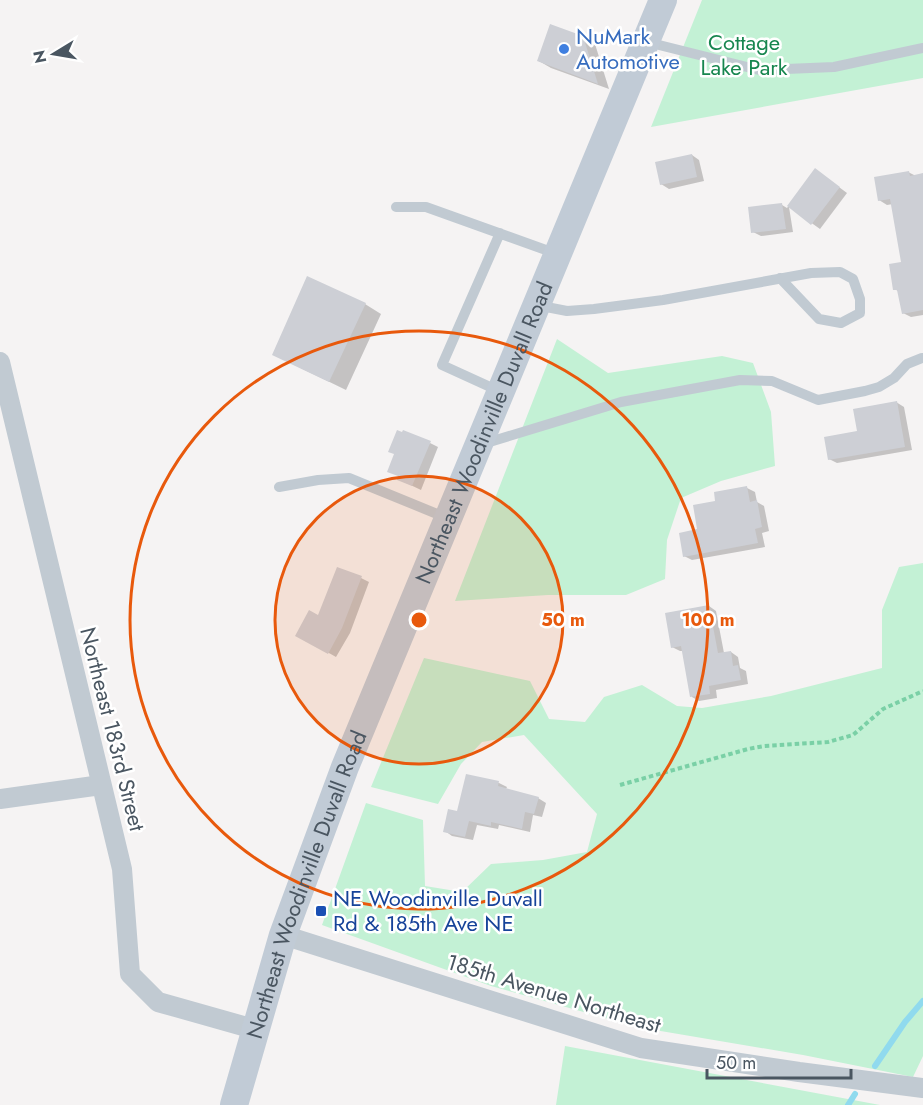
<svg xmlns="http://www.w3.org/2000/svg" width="923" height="1105" viewBox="0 0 923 1105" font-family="Jost,sans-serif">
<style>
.green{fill:#c3f1d5}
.shadow{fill:#0003}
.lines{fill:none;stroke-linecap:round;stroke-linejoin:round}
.stream{stroke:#90daee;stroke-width:6}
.building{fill:#cdcfd5}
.path{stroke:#7ad0a6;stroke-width:4;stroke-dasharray:4.5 3;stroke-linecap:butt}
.service{stroke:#c1cad2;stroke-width:10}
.minor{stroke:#c1cad2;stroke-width:20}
.secondary{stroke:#c1cbd6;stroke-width:28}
.ring{fill:none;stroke:#e8590c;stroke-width:3}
.shop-dot{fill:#3f7fe0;stroke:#fff;stroke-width:2}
.transit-dot{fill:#1a4fb4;stroke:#fff;stroke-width:2}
.labels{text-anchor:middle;stroke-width:5;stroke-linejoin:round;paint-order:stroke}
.shop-label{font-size:22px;fill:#366cbe;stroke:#fff;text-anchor:start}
.park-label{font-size:22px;fill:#17864f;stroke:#fff}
.street-label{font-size:22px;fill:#4a5661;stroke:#fff}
.transit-label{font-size:22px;fill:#164399;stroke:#fff;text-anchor:start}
.centre{fill:#e8590c;stroke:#fff;stroke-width:3}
.ring-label{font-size:18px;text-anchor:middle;font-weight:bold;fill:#e8590c;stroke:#fff;stroke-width:5;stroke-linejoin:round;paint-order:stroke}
</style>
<rect width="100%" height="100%" fill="#f5f3f3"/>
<path class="green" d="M702,0h221v78l-272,49z
M557,339l51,34 114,-17 31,7 18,49 4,54 -54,15 -40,17 -14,42 -2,39 -39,16h-78l-93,6z
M923,563v493l-10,21 -110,-22 -166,-28 -146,-41 -169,-61 44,-122 57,17 2,66 37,6 29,-28 52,-4 44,-8 10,-38 -73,-79 -42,7 -21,22 -23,40 -67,-17 53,-129 106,23 19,38 36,3 19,-25 38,-12 35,21 25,2 69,-12 111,-28v-58l17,-43z
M565,1046l315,59h-324z"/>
<path class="shadow" d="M583,37l12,7 14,45 -58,-21 -12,-7z
M692,155l7,5 5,21 -35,8 -8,-5z
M816,170l31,23 -27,36 -31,-22 4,25 -32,4 -8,-4 29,-27 5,3z
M908,172l8,4 7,-1v140l-12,2 -8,-4 -4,-21 -4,-3 7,-26 -9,-59 -6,1 -8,-5z
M365,304l16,10 -35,76 -72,-35z
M896,402l8,5 8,43 -75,13 -8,-4 30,-27z
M430,443l8,4 -17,43 -23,-11z
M747,488l8,4 2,10 7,4 5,25 -7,2 3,14 -73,13 -8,-4 33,-54z
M361,578l8,4 -19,51 -14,24 -39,-22z
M709,606l7,5 8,42 7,-1 7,5 2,11 6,3 2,13 -32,6 1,8 -18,3 -7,-4 -8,-46h-4l-8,-4z
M467,776l32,7 8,4 -1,2 32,9 8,5 -4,14 -9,-2 -3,17 -31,-7 -1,4 -21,-4 -4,15 -21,-4 -7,-5 13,-18z"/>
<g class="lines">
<path class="stream" d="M875,1066l30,-44 18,-21
M848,1105l7,-11"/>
</g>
<path class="building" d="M550,24l33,12 15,48 -61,-23z
M692,154l5,23 -37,8 -5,-23z
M815,168l25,19 -29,38 -24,-19z
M909,171l1,5 13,-3v137l-21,4 -5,-24h-4l-4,-26 12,-2 -11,-63 -12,2 -4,-24z
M782,203l4,26 -35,4 -3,-26z
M307,276l59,27 -37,79 -57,-27z
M897,401l8,46 -77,13 -4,-23 33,-6 -4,-22z
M397,430l5,2 1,-2 28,11 -19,45 -15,-6 1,-4 -11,-4 7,-18 -6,-2z
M747,486l3,16 7,-2 5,27 -7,2 3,14 -75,14 -4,-24 18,-4 -4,-24 22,-4 -1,-9z
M337,567l25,9 -20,52 -14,26 -33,-18 14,-26 9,5z
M709,605l9,48 13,-2 2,15 5,-1 3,15 -32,6 1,8 -20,3 -9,-51 -10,2 -6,-35z
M466,774l33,7 -1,5 41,11 -5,17 -9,-2 -3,17 -31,-7v4l-22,-5 -4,16 -22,-5 5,-23 9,2z"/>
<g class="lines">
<path class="path" d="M620,785l128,-36 16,-3 64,-4 25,-7 30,-26 40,-18"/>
<path class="service" d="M647,42l112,28 75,-3 89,-19
M396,207h30l131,47
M536,305l31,6 27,-2 69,-9 148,-27 29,-1 13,7 7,20v14l-19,10 -22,-4 -39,-41
M499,391l-57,-26 58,-132
M483,444l138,-42 119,-22 32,1 46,19 47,-9 14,-4 15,-9 13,-14 15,-6
M279,487l39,-7 31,-2 98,40"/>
<path class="minor" d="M0,362l122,507 8,105 28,28 96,27
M0,799l101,-14
M283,935l358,113 158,24 124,16"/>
<path class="secondary" id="s1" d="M234,1105l49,-170 62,-168 318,-767"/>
</g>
<circle cx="419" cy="620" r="144" fill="#e8590c" fill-opacity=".12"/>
<g class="ring">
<circle cx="419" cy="620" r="144"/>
<circle cx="419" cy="620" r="289"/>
</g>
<circle class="shop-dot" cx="564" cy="49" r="6"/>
<rect class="transit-dot" x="315" y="905" width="12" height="12" rx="3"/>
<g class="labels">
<g class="shop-label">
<text x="576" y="44">NuMark<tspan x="576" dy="25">Automotive</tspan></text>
</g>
<g class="park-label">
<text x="744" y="50">Cottage<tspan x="744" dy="25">Lake Park</tspan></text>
</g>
<g class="street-label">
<text dy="8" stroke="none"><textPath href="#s1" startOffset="718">Northeast Woodinville Duvall Road</textPath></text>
<text transform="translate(113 729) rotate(76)" y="8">Northeast 183rd Street</text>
<text dy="8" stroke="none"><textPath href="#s1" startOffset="232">Northeast Woodinville Duvall Road</textPath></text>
<text transform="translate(554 993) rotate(17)" y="8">185th Avenue Northeast</text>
</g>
<g class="transit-label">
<text x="333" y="906">NE Woodinville Duvall<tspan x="333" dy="25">Rd &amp; 185th Ave NE</tspan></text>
</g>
</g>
<circle cx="419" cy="620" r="9" class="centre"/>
<g class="ring-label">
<text x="563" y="626">50 m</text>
<text x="708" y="626">100 m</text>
</g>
<g transform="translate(54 54) rotate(259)" stroke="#ffffff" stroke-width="4.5" paint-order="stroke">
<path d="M0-4.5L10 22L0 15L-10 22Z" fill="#4a5661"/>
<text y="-9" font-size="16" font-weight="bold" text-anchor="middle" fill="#4a5661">N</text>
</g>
<path d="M707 1069v9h144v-9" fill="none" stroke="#4a5661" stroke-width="3"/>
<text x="716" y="1069" font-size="18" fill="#4a5661" stroke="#ffffff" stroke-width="4.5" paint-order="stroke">50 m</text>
</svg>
